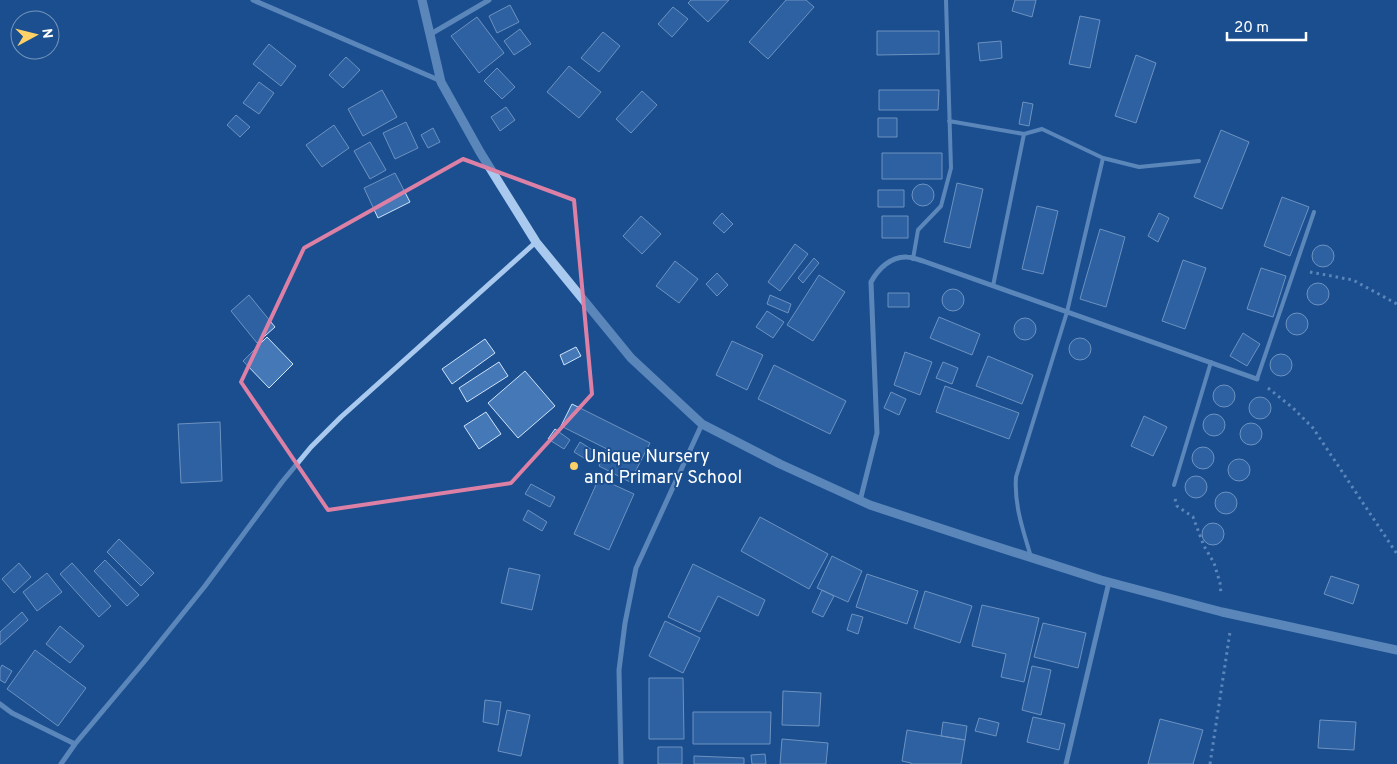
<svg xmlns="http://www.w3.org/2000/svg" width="1397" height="764" viewBox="0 0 1397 764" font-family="Overpass,sans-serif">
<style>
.building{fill:#4478b7;stroke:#cfe3fa}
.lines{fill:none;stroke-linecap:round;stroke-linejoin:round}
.path{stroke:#a9c9ee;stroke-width:3;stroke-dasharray:2.5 4;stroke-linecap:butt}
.service{stroke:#a9c9ee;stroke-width:4}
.minor{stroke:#a9c9ee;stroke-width:5}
.tertiary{stroke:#a9c9ee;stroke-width:9}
.marked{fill:none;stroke:#dd80a5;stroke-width:4;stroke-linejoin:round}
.poi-dot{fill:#ffd166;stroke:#1b4f8f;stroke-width:2}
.labels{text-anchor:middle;stroke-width:4;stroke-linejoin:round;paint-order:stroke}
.poi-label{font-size:18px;fill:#fff;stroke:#1b4f8f;text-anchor:start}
</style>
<rect width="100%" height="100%" fill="#1b4f8f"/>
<path class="building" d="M691,0h38l-21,22 -20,-19z
M786,0h20l8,7 -46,52 -19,-17z
M1015,0h21l-4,17 -20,-6z
M510,5l9,17 -22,11 -8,-17z
M673,7l15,12 -16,18 -14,-13z
M1080,16l20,4 -10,48 -21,-4z
M477,17l27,36 -25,20 -28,-37z
M520,29l11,15 -17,11 -10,-14z
M877,31h62v23l-62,1z
M603,32l17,14 -21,26 -18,-14z
M1001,41l1,17 -22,3 -2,-18z
M269,44l27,22 -15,20 -28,-22z
M1136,55l20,8 -20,60 -21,-7z
M346,57l14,13 -17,18 -14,-13z
M569,66l32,26 -22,26 -32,-26z
M497,68l18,19 -13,12 -18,-18z
M259,82l15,11 -15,21 -16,-11z
M382,90l15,27 -34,19 -15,-27z
M879,90h60l-1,20h-59z
M642,91l15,14 -26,28 -15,-14z
M1023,102l10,2 -4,22 -10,-2z
M506,107l9,13 -15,11 -9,-14z
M236,115l14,12 -10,10 -13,-12z
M878,118h19v19h-19z
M406,122l12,26 -23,11 -12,-26z
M334,125l15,23 -27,19 -16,-22z
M433,128l7,14 -12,6 -7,-13z
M1221,130l28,12 -27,67 -28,-12z
M370,142l16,28 -16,9 -16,-28z
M882,153h60v26h-60z
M395,173l15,29 -32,16 -14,-30z
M957,183l26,6 -13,59 -26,-6z
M912 195a11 11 0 1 1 22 0a11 11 0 1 1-22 0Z
M878,190h26v17h-26z
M1282,197l27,10 -19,49 -26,-10z
M1037,206l21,5 -15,63 -21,-5z
M722,213l11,11 -9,9 -11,-10z
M1159,213l10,5 -11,24 -10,-6z
M641,216l20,18 -19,20 -19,-18z
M882,216h26v22h-26z
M1100,229l25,8 -19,70 -26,-8z
M795,244l13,10 -28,37 -12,-9z
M1312 256a11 11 0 1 1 22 0a11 11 0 1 1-22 0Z
M814,258l5,5 -16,20 -5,-5z
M1183,260l23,8 -21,61 -23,-8z
M675,261l23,18 -19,24 -23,-17z
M1261,268l25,8 -13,41 -26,-8z
M717,273l11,12 -11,11 -11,-12z
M819,275l26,17 -32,49 -26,-16z
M1307 294a11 11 0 1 1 22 0a11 11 0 1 1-22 0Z
M942 300a11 11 0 1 1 22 0a11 11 0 1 1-22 0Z
M888,293h21v14h-21z
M249,295l26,32 -18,16 -26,-32z
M770,295l21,9 -3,9 -21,-9z
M767,311l17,11 -11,16 -17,-11z
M1286 324a11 11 0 1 1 22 0a11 11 0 1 1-22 0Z
M939,317l41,17 -8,21 -42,-17z
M1014 329a11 11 0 1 1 22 0a11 11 0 1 1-22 0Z
M1243,333l17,11 -13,22 -17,-10z
M267,337l26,27 -24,24 -26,-27z
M1069 349a11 11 0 1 1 22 0a11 11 0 1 1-22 0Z
M485,339l10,14 -43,31 -10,-15z
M732,341l31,14 -16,35 -31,-15z
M576,347l5,9 -17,9 -4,-10z
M905,352l27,10 -12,33 -26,-10z
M1270 365a11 11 0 1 1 22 0a11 11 0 1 1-22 0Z
M988,356l45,19 -11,29 -46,-18z
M499,362l9,14 -41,26 -8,-14z
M943,362l15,6 -6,16 -16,-6z
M774,365l72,36 -16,33 -72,-35z
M525,371l30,35 -37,32 -30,-35z
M1213 396a11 11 0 1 1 22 0a11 11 0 1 1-22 0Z
M945,386l74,27 -10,26 -73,-27z
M891,392l15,7 -7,16 -15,-7z
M1249 408a11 11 0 1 1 22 0a11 11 0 1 1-22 0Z
M572,404l78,39 -20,39 -31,-16 8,-17 -46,-23z
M486,412l15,22 -22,15 -15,-23z
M1203 425a11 11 0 1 1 22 0a11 11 0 1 1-22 0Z
M1144,416l23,11 -14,29 -22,-10z
M220,422l2,59 -41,2 -3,-59z
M1240 434a11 11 0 1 1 22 0a11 11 0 1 1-22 0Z
M555,429l15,11 -6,9 -16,-10z
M580,442l17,11 -5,10 -18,-11z
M1192 458a11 11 0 1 1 22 0a11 11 0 1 1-22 0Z
M1228 470a11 11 0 1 1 22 0a11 11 0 1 1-22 0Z
M1185 487a11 11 0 1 1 22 0a11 11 0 1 1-22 0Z
M599,478l35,16 -25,56 -35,-16z
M531,484l24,13 -5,10 -25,-13z
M1215 503a11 11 0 1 1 22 0a11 11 0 1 1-22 0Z
M528,510l19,12 -5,9 -19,-11z
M760,517l68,37 -19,35 -68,-38z
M1202 534a11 11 0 1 1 22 0a11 11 0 1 1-22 0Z
M119,539l35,34 -13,13 -34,-34z
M832,556l30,15 -14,31 -31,-14z
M105,560l34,35 -12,11 -33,-35z
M19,563l12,14 -17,16 -12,-14z
M72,563l39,43 -12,11 -39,-43z
M693,564l72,36 -7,16 -40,-20 -18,36 -32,-15z
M509,568l31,7 -8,35 -31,-7z
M47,573l15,19 -25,19 -14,-19z
M867,574l51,17 -11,33 -51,-17z
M1331,576l28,9 -6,19 -29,-10z
M822,590l12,6 -11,21 -11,-5z
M925,591l47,15 -12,37 -46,-15z
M982,605l57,13 -15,64 -23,-5 5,-23 -34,-8z
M22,612l6,8 -28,25v-13z
M852,614l11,3 -5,17 -11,-4z
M665,621l35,17 -17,35 -34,-17z
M1043,623l43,10 -8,35 -44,-11z
M60,626l24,20 -14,17 -24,-19z
M35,650l51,38 -28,38 -51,-37z
M2,665l10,6 -7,12 -5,-3v-11z
M1032,666l19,4 -10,45 -19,-5z
M649,678h34l1,61h-35z
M783,691l38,2 -2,33 -37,-1z
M485,700l16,2 -3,23 -15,-3z
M507,710l23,5 -9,41 -23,-5z
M693,712h78l-1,32h-77z
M1033,717l32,7 -6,26 -32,-8z
M979,718l20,5 -3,13 -21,-5z
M1160,719l43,11 -10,34h-45z
M1320,720l36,2 -2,28 -36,-2z
M943,722l24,4 -2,14 -24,-4z
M907,730l58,10 -4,24h-50v-1l-9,-2z
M782,739l46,4 -2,21h-46z
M658,747h24v17h-24z
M765,754l1,10h-14l-1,-9z
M694,756l50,2v6h-50z"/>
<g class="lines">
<path class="path" d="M1310,272l43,8 44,24
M1268,388l25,20 20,20 84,126
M1175,499l2,7 16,11 11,29 10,17 6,20 1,11
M1210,764l20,-132"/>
<path class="service" d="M949,121l75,13
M913,259l5,-29 23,-24 10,-38 -5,-168
M993,286l31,-152 18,-5 61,29 36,9 60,-6
M1257,379l57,-167
M1174,485l37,-123
M1031,557c-8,-27 -17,-52 -15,-80l51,-165 36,-154"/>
<path class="minor" d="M253,0l188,81
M429,35l60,-35
M860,501l17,-68 -6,-151c7,-13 20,-26 36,-25 5,0 11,3 16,4l334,118
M0,704l12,9 63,31
M61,764l14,-20 68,-81 62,-77 77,-104 29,-35 30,-30 195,-175
M621,764l-2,-94 6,-47 11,-55 66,-144
M1066,764l43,-182"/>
<path class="tertiary" d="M422,0l19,82 39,70 56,90 95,116 71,66 78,40 90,41 106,35 125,40 121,32 175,38"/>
</g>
<path d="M0 0H1397V764H0ZM463,159l111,41 18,194 -81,89 -183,27 -87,-128 63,-134z" fill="#1b4f8f" fill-opacity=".55" fill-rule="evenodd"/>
<path class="marked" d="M463,159l111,41 18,194 -81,89 -183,27 -87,-128 63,-134z"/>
<circle class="poi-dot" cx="574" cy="466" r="5"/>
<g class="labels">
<g class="poi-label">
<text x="584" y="462">Unique Nursery<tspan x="584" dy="21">and Primary School</tspan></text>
</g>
</g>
<g transform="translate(35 35) rotate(83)"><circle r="24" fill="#1b4f8f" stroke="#7695bc"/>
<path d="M0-4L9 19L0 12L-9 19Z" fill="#ffd166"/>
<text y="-8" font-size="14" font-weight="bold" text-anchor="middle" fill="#ffffff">N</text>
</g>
<path d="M1227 32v8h79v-8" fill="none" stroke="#ffffff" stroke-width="2.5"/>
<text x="1234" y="32" font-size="15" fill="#ffffff" stroke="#1b4f8f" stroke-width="4" paint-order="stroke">20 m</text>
</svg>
